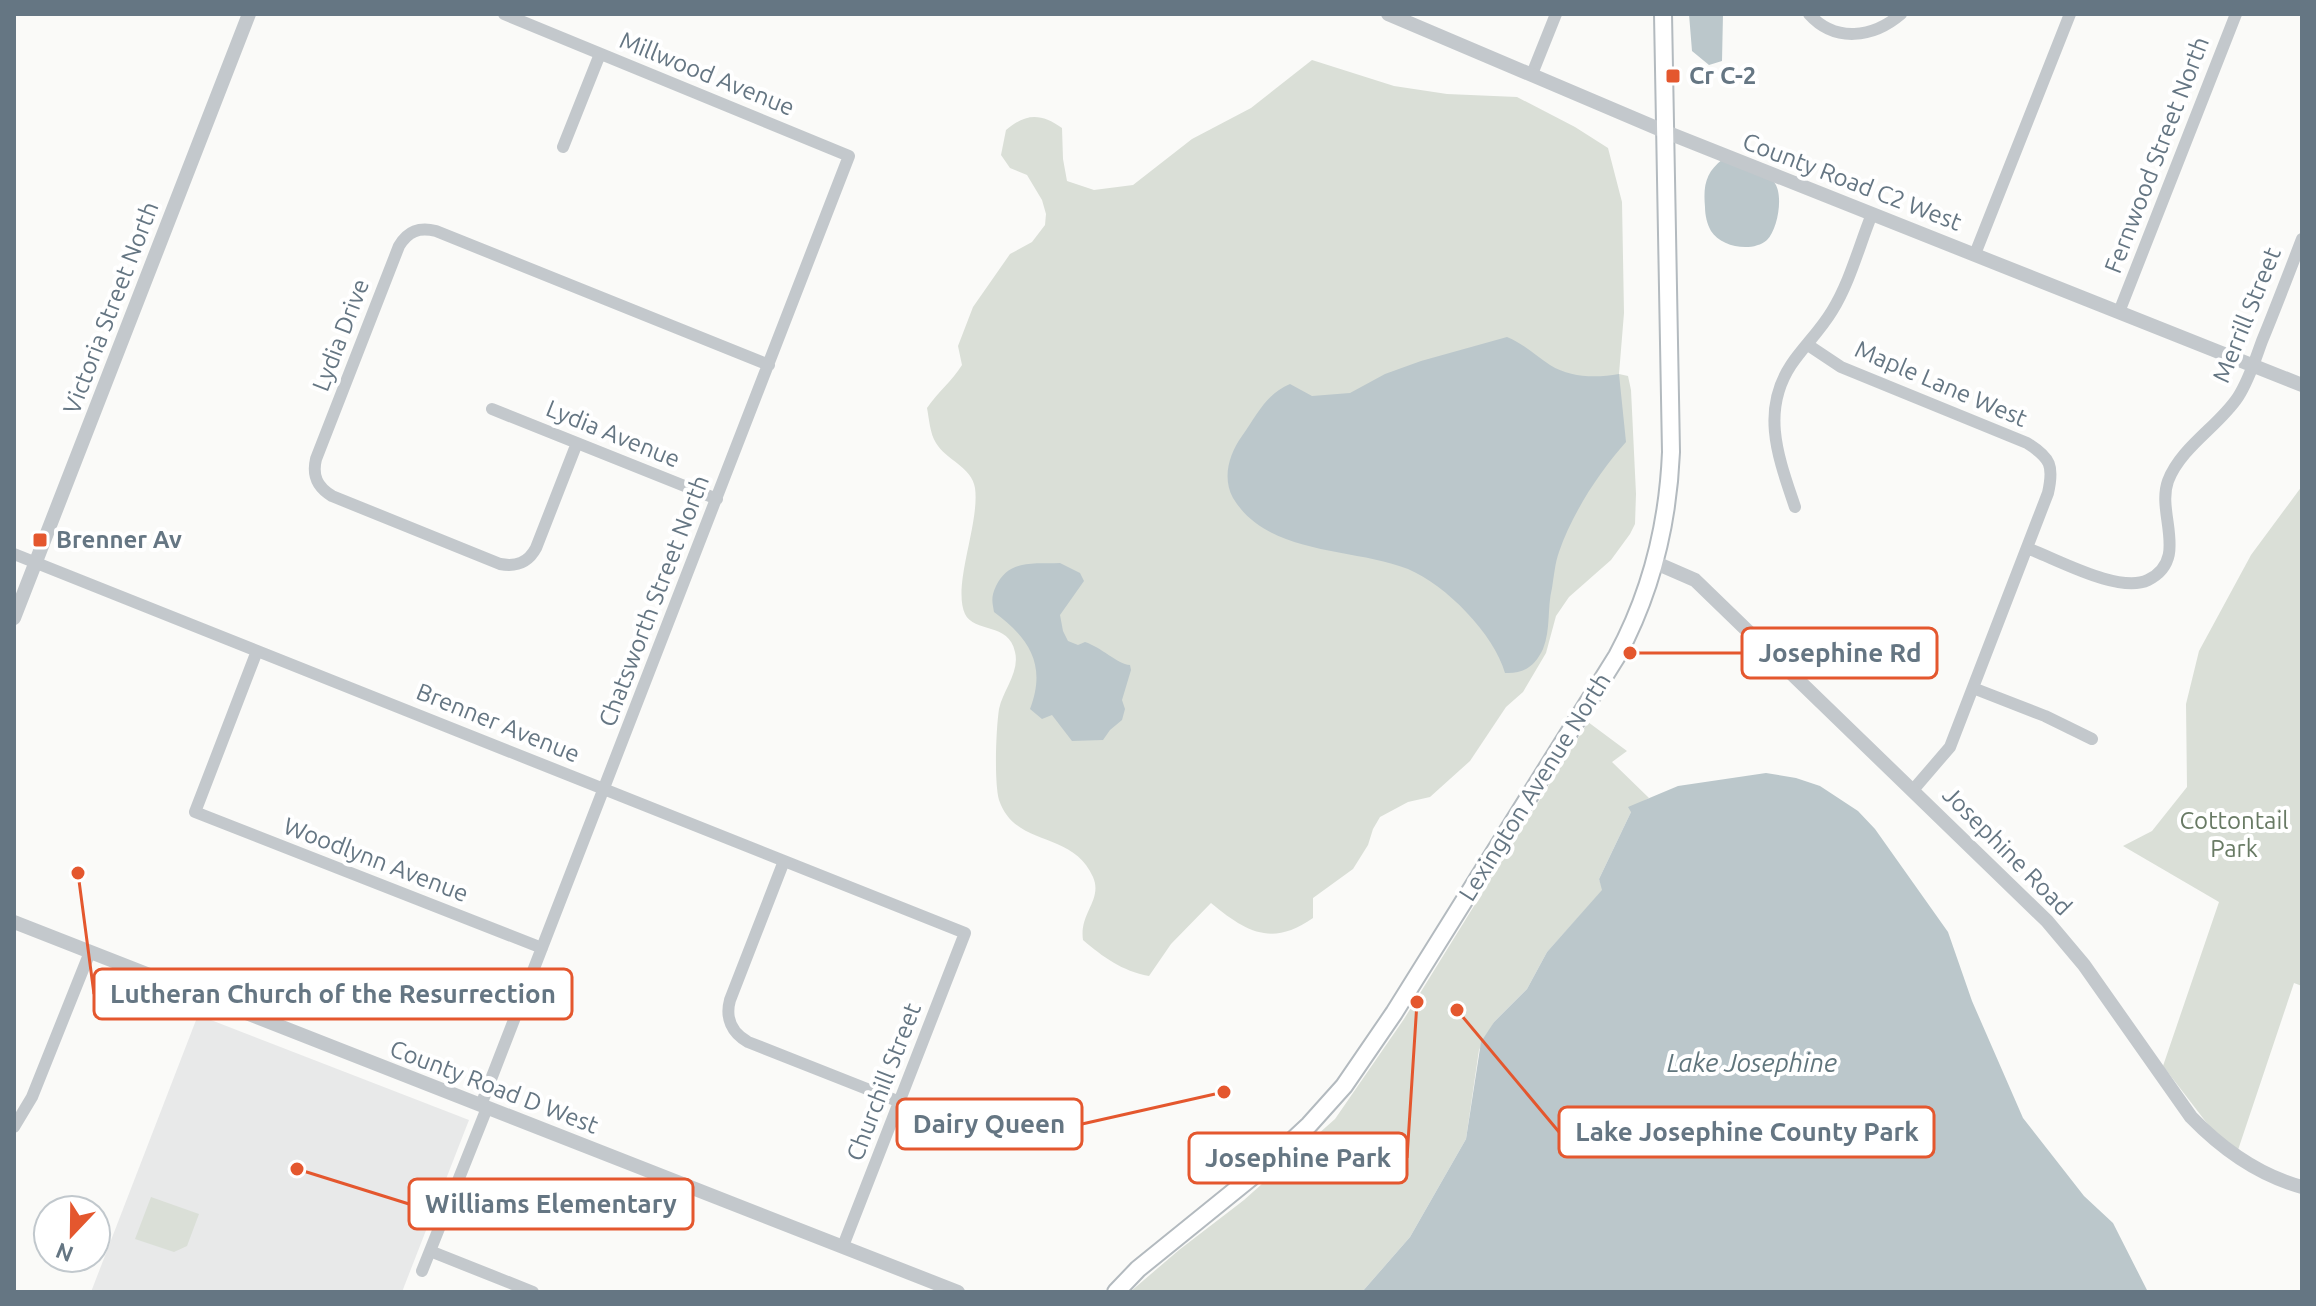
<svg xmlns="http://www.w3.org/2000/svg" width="2316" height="1306" viewBox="0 0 2316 1306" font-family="Ubuntu,sans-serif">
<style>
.built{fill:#e8e9e9}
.green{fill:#dadfd7}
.water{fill:#bbc7cb}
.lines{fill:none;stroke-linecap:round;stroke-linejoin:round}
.secondary-casing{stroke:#b3babf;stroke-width:20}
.minor{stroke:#c3c8cc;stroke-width:12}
.tertiary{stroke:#c3c8cc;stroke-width:14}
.secondary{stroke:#fff;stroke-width:16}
.poi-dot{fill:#e4572e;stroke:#fff;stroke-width:3}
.labels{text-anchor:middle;stroke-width:8;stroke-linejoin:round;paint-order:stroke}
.street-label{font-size:24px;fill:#657683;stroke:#fff}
.poi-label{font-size:24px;font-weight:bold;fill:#657683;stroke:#fff;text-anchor:start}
.park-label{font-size:24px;fill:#687a64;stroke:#fff}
.water-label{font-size:26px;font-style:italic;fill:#60757c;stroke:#fff}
.leader{fill:none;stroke:#e4572e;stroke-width:3}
.callout-dot{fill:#e4572e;stroke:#fff;stroke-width:3}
.callout{fill:#fff;stroke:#e4572e;stroke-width:3}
.callout-label{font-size:26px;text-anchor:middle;font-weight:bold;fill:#657683}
</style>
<rect width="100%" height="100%" fill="#fafaf8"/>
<path class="built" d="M198,1015l271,105 -67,172h-311z"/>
<path class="green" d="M1312,60l82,26 53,8 70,3 58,30 33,21 14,54 2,111 -5,61 9,2 3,14 5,104 -1,30 -5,10 -19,26 -42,37 -13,19 -10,37 -23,39 -17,15 -36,54 -40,36 -22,5 -28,15 -7,12 -5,16 -15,24 -40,29v20c-41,29 -67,14 -102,-15l-40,41 -22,32c-27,-5 -46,-19 -66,-36 -4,-27 20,-40 10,-63 -20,-47 -78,-29 -94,-77 -5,-18 -3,-71 0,-91 4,-19 21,-37 16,-57 -6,-30 -41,-19 -50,-38 -13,-28 15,-91 10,-126 -3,-21 -29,-28 -39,-45 -6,-9 -7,-25 -9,-35 11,-16 25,-27 35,-43l-4,-19 15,-39 37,-53 22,-12 13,-17 1,-11 -4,-14 -15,-25 -17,-7 -9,-13 5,-25c20,-17 35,-17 56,-2l1,31 4,22 27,9 39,-5 59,-46 59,-31z
M2302,486v500l-8,-3 -56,167 -22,-15 -53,-69 56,-164 -96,-56 29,-15 35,-44 -1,-83 13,-53 52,-96z
M1588,722l39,29 -15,11 37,36 -13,7 -5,7 -32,67 4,11 -56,62 -20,37 -33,33 -15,28 -13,89 -56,98 -48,55h-232l49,-42 65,-50 91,-81 69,-100z
M151,1197l48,17 -12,32 -13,6 -39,-13z"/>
<path class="water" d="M1689,14h34l-1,47 -13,4 -17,-14z
M1723,159c17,5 39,9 51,23 10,12 4,47 -7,58 -15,13 -46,7 -56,-9 -4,-7 -6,-16 -6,-24 -2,-22 1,-35 18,-48z
M1507,337c17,7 28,18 43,28 21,13 46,13 69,9l7,68c-27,30 -54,72 -67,110 -4,11 -5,24 -7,36 -5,20 -1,41 -9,61 -8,17 -19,25 -38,24 -11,-39 -59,-88 -97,-104 -56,-22 -140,-13 -175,-71 -11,-20 -4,-44 9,-62 15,-21 24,-42 48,-52l22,12 38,-3 35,-19 36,-13z
M1060,563l20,10 4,8 -24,34 3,16 5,10 10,4 7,-3c16,5 32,22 45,23l1,5 -9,30 3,9 -3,11 -12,10 -7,10 -31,1 -20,-26 -10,4 -12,-10c17,-44 -1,-71 -36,-97 -2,-11 -3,-15 2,-26 13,-27 38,-22 64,-23z
M1766,773l30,5 24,8 38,25 17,18 73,103 24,69 51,117 61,78 29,27 35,69h-786l48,-55 56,-98 15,-97 13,-20 33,-33 20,-37 55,-62 -3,-11 32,-67 -3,-5 50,-21z"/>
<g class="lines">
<defs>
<path id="secondary" d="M1116,1292l22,-23 126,-102 45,-42 35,-39 50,-73 223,-357c35,-65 51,-131 54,-204l-8,-438"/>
</defs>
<use href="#secondary" class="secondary-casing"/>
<path class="minor" d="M1809,14c26,29 64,24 92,0
M1532,74l24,-60
M563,147l37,-93
M1975,254l95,-240
M2119,312l117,-298
M1808,345l33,22 186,76c24,15 27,23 21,50l-98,254 -37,43
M492,409l225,90
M577,443l-41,105c-8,15 -20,19 -36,16l-168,-68c-15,-9 -20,-20 -16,-37l83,-213c9,-15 20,-19 37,-15l333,134
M1795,507c-16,-48 -35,-95 -4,-142 12,-18 29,-34 41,-54 18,-29 27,-65 40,-97
M2027,548c30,11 92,46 121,32 42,-21 8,-66 20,-99 13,-34 51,-55 70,-84 11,-17 17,-37 24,-56 14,-34 27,-68 40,-102
M14,554l951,379 -122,313
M257,651l-62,161 347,136
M1973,688l72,28 47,23
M784,861l-54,139c-5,18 2,33 18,42l152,60
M481,1105l368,-949 -345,-142
M14,1127l18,-30 58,-145
M430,1251l103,41
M422,1271l65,-163"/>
<path class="tertiary" d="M1388,14l278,118 636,253
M1656,563l39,17 352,341 37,44 107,152c31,32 67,58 111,70
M14,618l235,-604
M14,922l944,370"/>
<use href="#secondary" class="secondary"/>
</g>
<g class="poi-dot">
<rect x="1665" y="68" width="16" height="16" rx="4"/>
<rect x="32" y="532" width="16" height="16" rx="4"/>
</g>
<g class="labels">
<g class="street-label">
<text transform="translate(707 74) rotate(22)" y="8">Millwood Avenue</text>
<text transform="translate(2157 155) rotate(-69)" y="8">Fernwood Street North</text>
<text transform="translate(1852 182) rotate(21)" y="8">County Road C2 West</text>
<text transform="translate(111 308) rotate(-69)" y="8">Victoria Street North</text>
<text transform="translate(2247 315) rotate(-68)" y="8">Merrill Street</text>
<text transform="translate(341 335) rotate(-69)" y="8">Lydia Drive</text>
<text transform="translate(1941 384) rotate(23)" y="8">Maple Lane West</text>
<text transform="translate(613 434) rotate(22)" y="8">Lydia Avenue</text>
<text transform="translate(654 601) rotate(-69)" y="8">Chatsworth Street North</text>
<text transform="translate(498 723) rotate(22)" y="8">Brenner Avenue</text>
<text transform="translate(1535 787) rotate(-58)" y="8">Lexington Avenue North</text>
<text transform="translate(2007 851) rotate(45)" y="8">Josephine Road</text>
<text transform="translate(376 860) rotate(21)" y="8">Woodlynn Avenue</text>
<text transform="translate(884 1082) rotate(-69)" y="8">Churchill Street</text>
<text transform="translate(494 1087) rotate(21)" y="8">County Road D West</text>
</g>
<g class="poi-label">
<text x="1689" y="84">Cr C-2</text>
<text x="56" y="548">Brenner Av</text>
</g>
<g class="park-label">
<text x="2234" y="829">Cottontail<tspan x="2234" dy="28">Park</tspan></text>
</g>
<g class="water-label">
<text x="1752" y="1072">Lake Josephine</text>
</g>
</g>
<path class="leader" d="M1630 653L1742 653M78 873L94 994M1224 1092L1082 1124M1457 1010L1559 1132M1417 1002L1407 1158M297 1169L409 1204"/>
<g class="callout-dot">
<circle cx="1630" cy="653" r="8"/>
<circle cx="78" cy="873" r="8"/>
<circle cx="1224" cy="1092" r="8"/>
<circle cx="1457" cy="1010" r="8"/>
<circle cx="1417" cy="1002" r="8"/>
<circle cx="297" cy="1169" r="8"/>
</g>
<g class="callout">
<rect x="1742" y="628" width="195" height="50" rx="8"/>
<rect x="94" y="969" width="478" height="50" rx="8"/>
<rect x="897" y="1099" width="185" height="50" rx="8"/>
<rect x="1559" y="1107" width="375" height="50" rx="8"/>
<rect x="1189" y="1133" width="218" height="50" rx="8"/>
<rect x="409" y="1179" width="284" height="50" rx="8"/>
</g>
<g class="callout-label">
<text x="1840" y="662">Josephine Rd</text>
<text x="333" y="1003">Lutheran Church of the Resurrection</text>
<text x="989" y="1133">Dairy Queen</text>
<text x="1747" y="1141">Lake Josephine County Park</text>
<text x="1298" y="1167">Josephine Park</text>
<text x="551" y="1213">Williams Elementary</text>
</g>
<rect width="2316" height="1306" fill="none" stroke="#657683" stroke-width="32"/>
<g transform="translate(72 1234) rotate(202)"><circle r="38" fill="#ffffff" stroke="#c1c8cd" stroke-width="2"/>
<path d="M0-6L14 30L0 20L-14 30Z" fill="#e4572e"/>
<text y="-12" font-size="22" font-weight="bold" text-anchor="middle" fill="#657683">N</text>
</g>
</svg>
